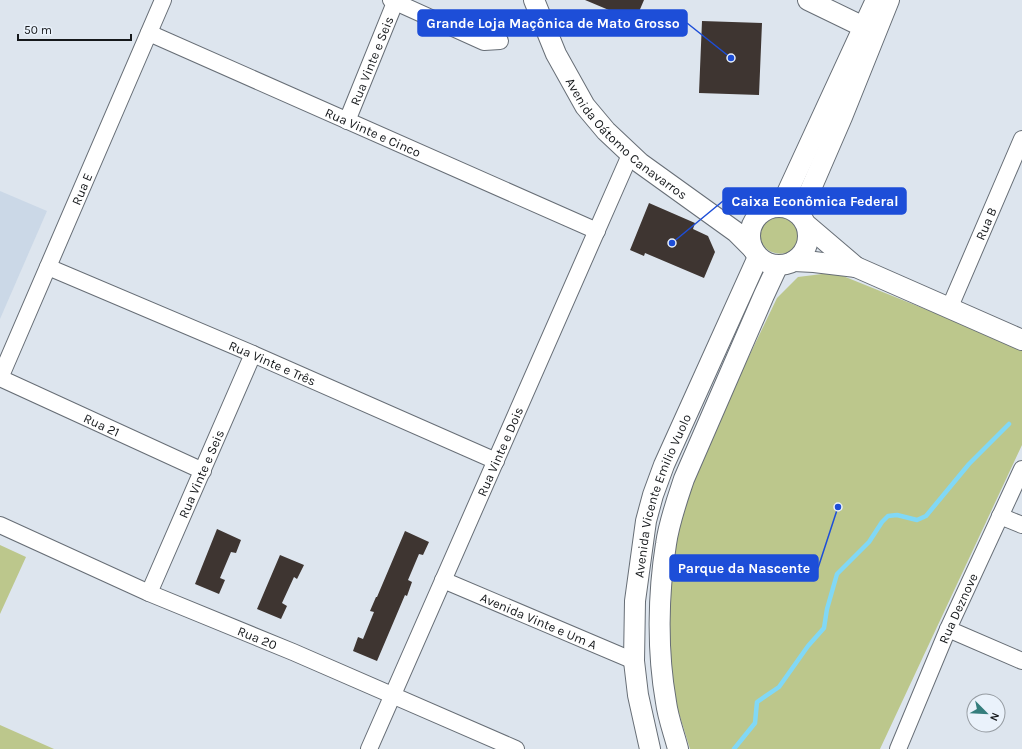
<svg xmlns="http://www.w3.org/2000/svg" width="1022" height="749" viewBox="0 0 1022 749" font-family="Karla,sans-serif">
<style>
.built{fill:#cbd8e7}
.green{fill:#bcc78c}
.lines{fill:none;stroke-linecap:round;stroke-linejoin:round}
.stream{stroke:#81d8f6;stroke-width:4.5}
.building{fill:#3e3531}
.minor-casing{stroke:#676e76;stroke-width:18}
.major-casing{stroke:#676e76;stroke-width:22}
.minor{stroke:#fff;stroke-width:16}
.major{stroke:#fff;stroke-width:20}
.labels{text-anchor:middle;stroke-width:4;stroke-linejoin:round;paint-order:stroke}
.street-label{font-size:13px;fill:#15181b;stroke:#eaf2fb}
.leader{fill:none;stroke:#1d4ed8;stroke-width:1.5}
.callout-dot{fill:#1d4ed8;stroke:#eaf2fb;stroke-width:1.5}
.callout{fill:#1d4ed8;stroke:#1d4ed8;stroke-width:1.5}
.callout-label{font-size:14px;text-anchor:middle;font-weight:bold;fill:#fff}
</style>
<rect width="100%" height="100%" fill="#dde5ee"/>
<path class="built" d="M0,191l47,20 -47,108z"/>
<path class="green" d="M788,208c7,3 9,7 13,13 1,2 4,5 4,8 6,21 -33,37 -44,12 -5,-12 0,-26 12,-31 4,-2 11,-1 15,-2z
M822,274h16l184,74v97l-142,304h-190l-20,-65 -5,-67 7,-74 22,-72 83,-173 21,-21z
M0,545l26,12 -26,57z
M0,725l54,24h-54z"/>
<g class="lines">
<path class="stream" d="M734,749l21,-26 2,-21 22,-15 29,-41 16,-18 3,-19 10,-35 32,-32 13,-20 6,-6 9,-1 20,5 9,-4 43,-52 40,-40"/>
</g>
<path class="building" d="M585,0h59l-9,21z
M702,21l60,2 -3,72 -60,-2z
M649,203l46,20 -2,6 15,7 7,16 -11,26 -59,-25 -1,3 -14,-6z
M217,529l24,11 -5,13 -5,-1 -11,26 5,2 -6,14 -24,-10z
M405,531l24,11 -6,13 -4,-1 -11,26 4,2 -5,14 -2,-1 -28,66 -24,-10 5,-14 5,2 11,-27 -4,-1 6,-14h1z
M280,555l24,10 -7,14 -3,-2 -12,26 5,3 -6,13 -24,-10z"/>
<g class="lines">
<defs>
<g id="minor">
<path d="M391,0l93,42 16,-1"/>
<path id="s1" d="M149,33l448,198"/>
<path id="s2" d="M347,121l49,-121"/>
<path id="s3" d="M48,267l205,87 243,107"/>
<path id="s4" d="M949,309l73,-170"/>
<path id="s5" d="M0,378l163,-378"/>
<path id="s6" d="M0,378l203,93"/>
<path d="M1000,516l22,9"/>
<path id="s7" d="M0,525l149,68 144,59 223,97"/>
<path id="s8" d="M443,580l191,81"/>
<path id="s9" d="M149,593l104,-239"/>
<path d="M948,629l74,32"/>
<path id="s10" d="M369,749l261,-594"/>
<path id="s11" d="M898,749l50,-120 74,-160"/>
</g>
<g id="major">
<path id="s12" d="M534,0l22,54 29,52 21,25 34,32 96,69 17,17"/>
<path d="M808,0l66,32"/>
<path d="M781,206l95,-206"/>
<circle cx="779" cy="236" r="29"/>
<path d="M800,214l42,-97 47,-117"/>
<path d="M808,226l48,41 166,73"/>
<path d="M794,261l20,1 42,5"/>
<path id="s13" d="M650,749l-12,-54 -4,-34 1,-60 11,-80 7,-26 11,-30 94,-208"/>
<path d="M678,749c-4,-16 -10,-31 -12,-47 -9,-51 -8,-108 0,-158 3,-22 11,-44 18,-65l80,-184 14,-30"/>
</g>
</defs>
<use href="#minor" class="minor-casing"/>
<use href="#major" class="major-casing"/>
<use href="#minor" class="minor"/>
<use href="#major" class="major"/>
</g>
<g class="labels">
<g class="street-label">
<text dy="5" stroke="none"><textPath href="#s2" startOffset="65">Rua Vinte e Seis</textPath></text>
<text dy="5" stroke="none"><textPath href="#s1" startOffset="245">Rua Vinte e Cinco</textPath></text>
<text dy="5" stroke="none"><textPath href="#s12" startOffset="170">Avenida Oátomo Canavarros</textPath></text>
<text dy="5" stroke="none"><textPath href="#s5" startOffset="206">Rua E</textPath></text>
<text dy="5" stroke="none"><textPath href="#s4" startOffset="93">Rua B</textPath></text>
<text dy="5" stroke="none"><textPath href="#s3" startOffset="244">Rua Vinte e Três</textPath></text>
<text dy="5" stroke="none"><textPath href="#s6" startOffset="112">Rua 21</textPath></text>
<text dy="5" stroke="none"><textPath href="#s10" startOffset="325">Rua Vinte e Dois</textPath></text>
<text dy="5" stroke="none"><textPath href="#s9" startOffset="130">Rua Vinte e Seis</textPath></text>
<text dy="5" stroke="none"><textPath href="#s13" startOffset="259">Avenida Vicente Emilio Vuolo</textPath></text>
<text dy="5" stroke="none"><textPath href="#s11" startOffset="153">Rua Deznove</textPath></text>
<text dy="5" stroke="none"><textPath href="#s8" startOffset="104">Avenida Vinte e Um A</textPath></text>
<text dy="5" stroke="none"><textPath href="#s7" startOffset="281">Rua 20</textPath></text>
</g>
</g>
<path class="leader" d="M731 58L687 23M672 243L723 201M838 507L818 568"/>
<g class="callout-dot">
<circle cx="731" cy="58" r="4"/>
<circle cx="672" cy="243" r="4"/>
<circle cx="838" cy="507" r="4"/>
</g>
<g class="callout">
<rect x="418" y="10" width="269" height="26" rx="4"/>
<rect x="723" y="188" width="183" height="26" rx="4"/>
<rect x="670" y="555" width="148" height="26" rx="4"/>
</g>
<g class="callout-label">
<text x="553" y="28">Grande Loja Maçônica de Mato Grosso</text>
<text x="815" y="206">Caixa Econômica Federal</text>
<text x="744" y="573">Parque da Nascente</text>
</g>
<g transform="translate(986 713) rotate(114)"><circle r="19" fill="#eaf2fb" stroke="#959ba1"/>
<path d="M0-3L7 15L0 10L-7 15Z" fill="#357e7d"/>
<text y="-6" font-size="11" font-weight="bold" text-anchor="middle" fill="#15181b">N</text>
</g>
<path d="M18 34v6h113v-6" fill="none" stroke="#15181b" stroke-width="2"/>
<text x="24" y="34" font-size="12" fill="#15181b" stroke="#eaf2fb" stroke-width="3" paint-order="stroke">50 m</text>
</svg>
